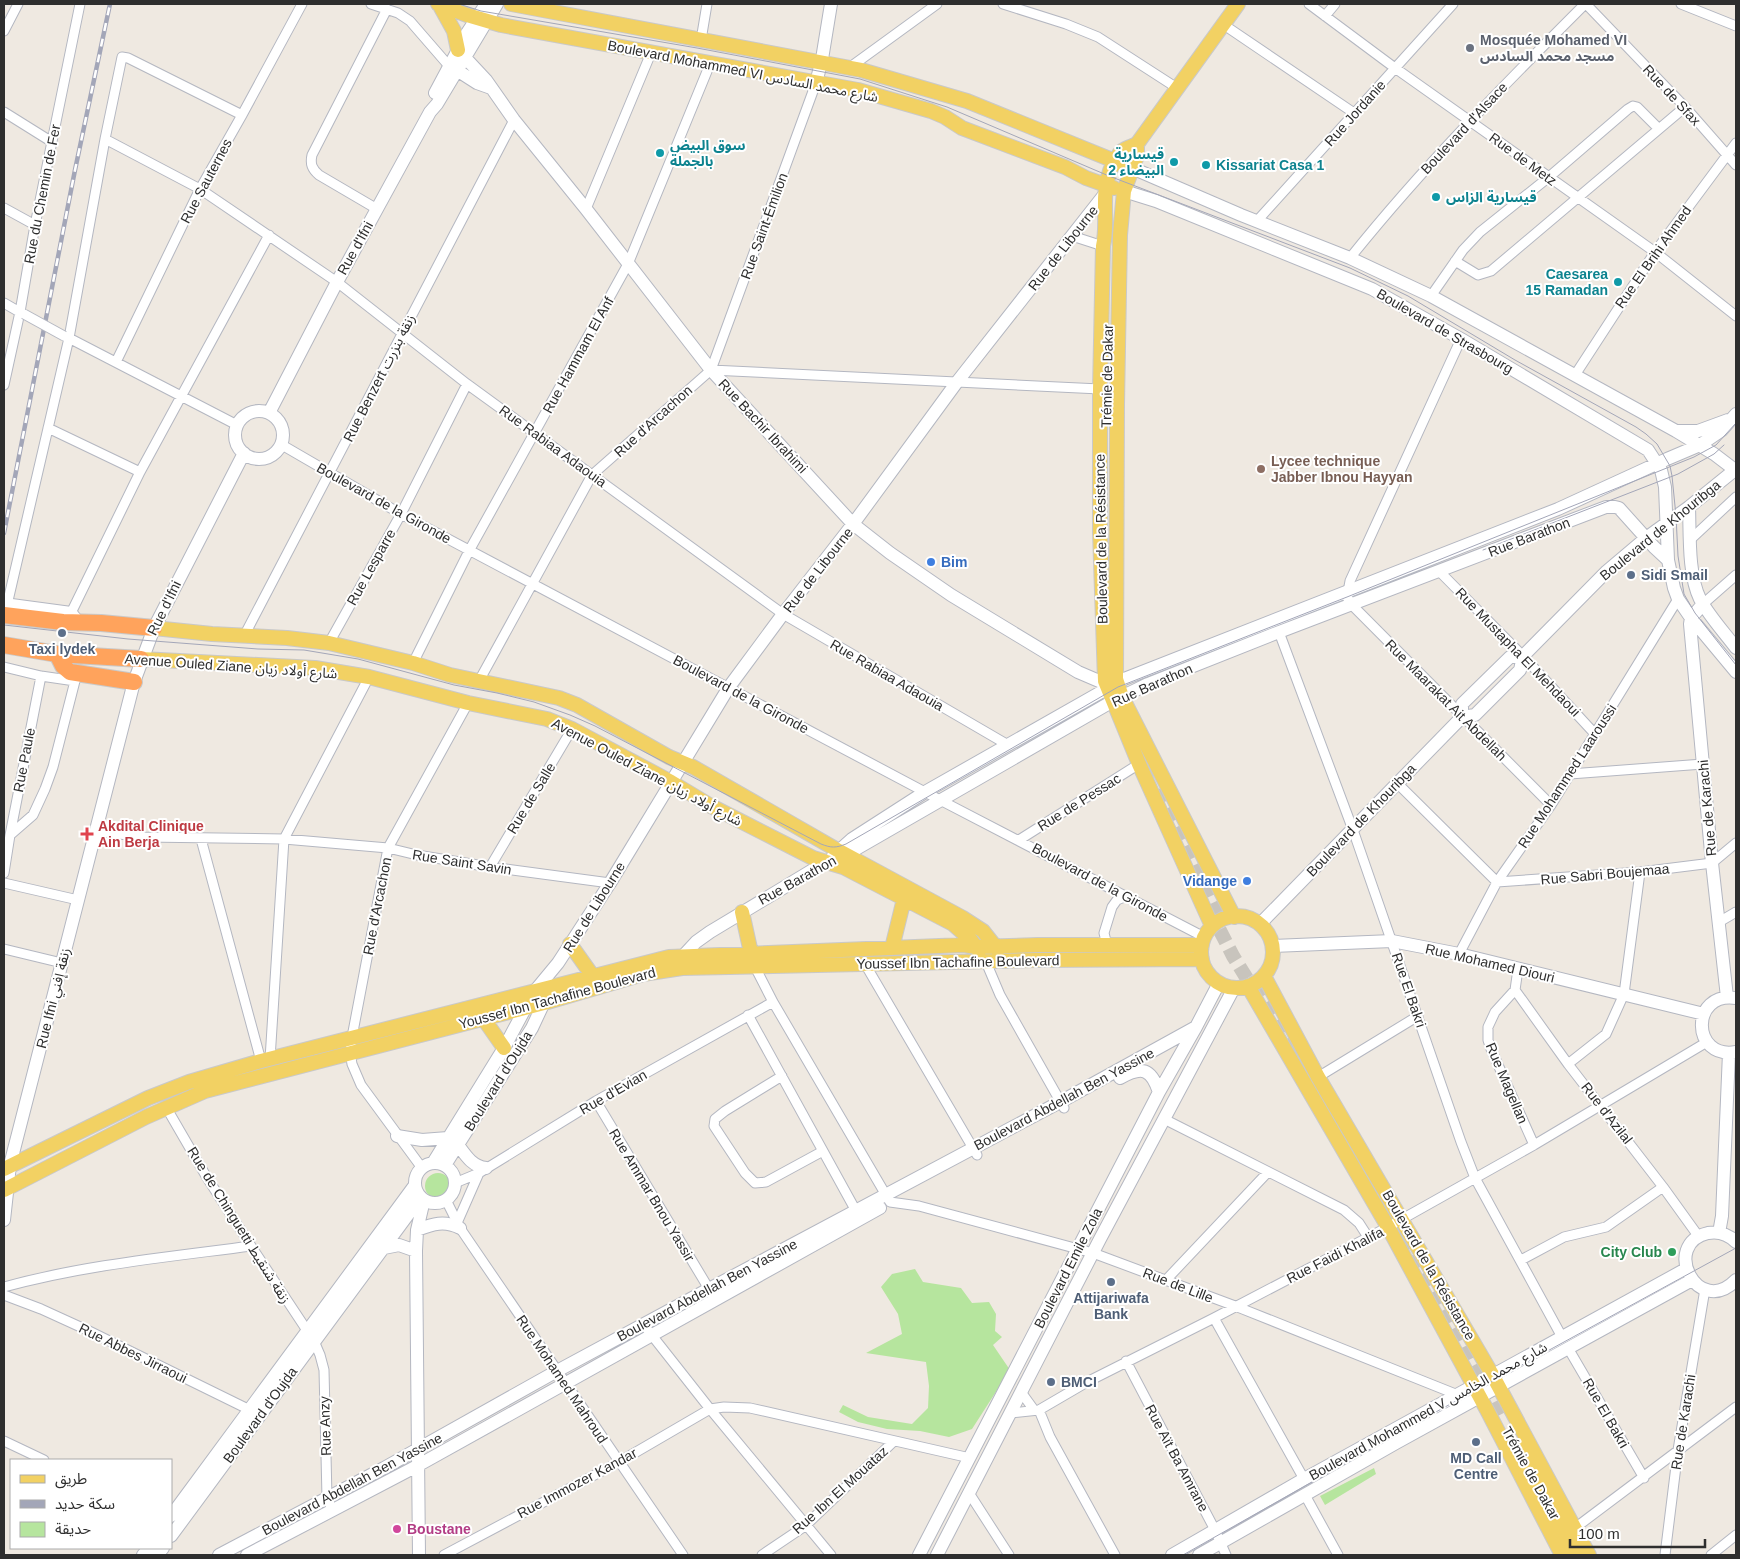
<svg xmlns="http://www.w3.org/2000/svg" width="1740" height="1559" viewBox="0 0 1740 1559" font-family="Arial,'Noto Sans Arabic',sans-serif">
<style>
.green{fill:#b6e59e}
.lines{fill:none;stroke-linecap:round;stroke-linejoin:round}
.primary-tunnel{stroke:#c8c4bd;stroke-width:14;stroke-dasharray:14 7;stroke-linecap:butt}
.street-casing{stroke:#b4b7c1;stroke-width:11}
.secondary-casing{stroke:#b4b7c1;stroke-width:14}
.primary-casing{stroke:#c9c9c9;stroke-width:16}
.highway-casing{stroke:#c9c9c9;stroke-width:18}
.street{stroke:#fff;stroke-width:9}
.secondary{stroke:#fff;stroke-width:12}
.primary{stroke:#f2d163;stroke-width:14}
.highway{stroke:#ffa35c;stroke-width:16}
.tram{stroke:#a3a6b8;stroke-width:1}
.rail-casing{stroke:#a3a6b8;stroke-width:4.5}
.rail{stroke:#fff;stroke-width:2.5;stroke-dasharray:8;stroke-linecap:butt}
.street-bridge-casing{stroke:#b4b7c1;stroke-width:11;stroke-linecap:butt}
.street-bridge{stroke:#fff;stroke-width:9}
.worship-dot{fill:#6b7280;stroke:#fff;stroke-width:2}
.culture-dot{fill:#0f9aa8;stroke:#fff;stroke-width:2}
.education-dot{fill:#8d6e63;stroke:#fff;stroke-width:2}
.shop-dot{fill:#3f7fe0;stroke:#fff;stroke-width:2}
.service-dot{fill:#5c6f8a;stroke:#fff;stroke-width:2}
.health-dot{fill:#e0444e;stroke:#fff;stroke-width:2}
.leisure-dot{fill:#2e9e5b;stroke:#fff;stroke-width:2}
.hotel-dot{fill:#d1479c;stroke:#fff;stroke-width:2}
.labels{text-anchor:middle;stroke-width:4;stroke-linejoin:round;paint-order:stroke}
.worship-label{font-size:14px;font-weight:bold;fill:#5b616d;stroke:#fff;text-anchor:start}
.street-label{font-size:14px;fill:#2e2e2e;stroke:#fff}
.culture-label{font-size:14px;font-weight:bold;fill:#0d838f;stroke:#fff;text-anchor:start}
.education-label{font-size:14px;font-weight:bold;fill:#785e54;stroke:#fff;text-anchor:start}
.shop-label{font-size:14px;font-weight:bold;fill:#366cbe;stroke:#fff;text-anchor:start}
.service-label{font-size:14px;font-weight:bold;fill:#4e5e75;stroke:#fff}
.health-label{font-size:14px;font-weight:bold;fill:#be3a42;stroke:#fff;text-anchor:start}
.leisure-label{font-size:14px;font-weight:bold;fill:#27864d;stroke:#fff;text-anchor:end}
.hotel-label{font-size:14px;font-weight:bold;fill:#b23c85;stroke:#fff;text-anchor:start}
</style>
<rect width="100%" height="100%" fill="#efe9e1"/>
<path class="green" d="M425 1186a13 13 0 1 1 26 0a13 13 0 1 1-26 0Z
M915,1269l8,13 38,6 11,15 17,-1 7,12 -1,17 7,6 -9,8 17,25 -38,59 -23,8 -29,-6 -33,-2 -29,-7 -19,-10 4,-7 25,12 44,7 16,-16 1,-22 -3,-24 -60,-9 36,-19 -4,-20 -17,-27 11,-13z
M1374,1468l2,6 -51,31 -5,-9z"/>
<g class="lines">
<path class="primary-tunnel" d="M1161,788l61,130
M1210,911l23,45 24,39
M1256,984l55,93
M1404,1236l60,110 36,70"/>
<defs>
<path id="street" d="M371,4l27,9 12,8 39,45
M1003,4l63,20 32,13 79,51
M1309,4l86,64 260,184 81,64
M1586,4l99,103 51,58
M1681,4l55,22
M1325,16l10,-12
M1230,29l124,84
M4,31l14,-27
M701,40l6,-36
M849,68l88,-64
M4,112l48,30
M105,139l95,50 137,93 130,102 316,230 225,131
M4,208l31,17
M377,209l-58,-34c-7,-6 -9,-11 -7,-20l75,-146
M586,209l65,-156
M1257,221l196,-217
M1072,236l31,10
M1350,258c73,-91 153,-172 235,-254
M1455,261l23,14 13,-4 194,-164
M1431,296l32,-46 17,-18 69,-55 79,-68 5,-3 4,1 21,21
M4,303l19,11
M65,336l172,89
M1461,339l-111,242 -3,16 5,8 199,200
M116,362l84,-173 42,-74 60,-111
M711,370l105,-287
M1575,375l80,-123 81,-109
M4,385l16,-73 15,-87 45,-221
M48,428l92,44
M282,445l119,69 539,286 264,137
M1691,539l45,-42
M1439,571l84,85 72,78
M1703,604l33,-29
M7,605l62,-267 36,-199 17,-82 6,1 114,57
M71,613l69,-141 129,-237
M1279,632l74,198 108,312 14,36 87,159
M244,636l270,-516
M329,643l72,-129 66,-130
M413,663l56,-112 159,-287 82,-200
M4,667l37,9 34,5
M479,681l113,-206 119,-105 389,19
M1570,774l133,-10
M1397,783l100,99 143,-10 72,-9 24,-20
M96,831l47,6 141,2 104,9 29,7 73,12 120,16
M10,835l23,-20 12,-26 8,-22 22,-86 3,-7
M201,839l60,222
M1019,840l120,-76
M490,867l82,-138
M4,873l6,-38 31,-159
M4,883l74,17
M1719,922l17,-10
M1107,945l-3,-12 8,-26 5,-7 10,-4
M4,949l58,14
M1459,954l38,-72 54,-77 127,-206
M986,962l14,33 64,113
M865,964l112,191
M755,967l18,35 117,200 29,4 174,47 142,53 223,89
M1518,969l-3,21 -20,22 -7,15v13l3,9 43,96
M1515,990l53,74 95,123 36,50
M748,1015l108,196
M270,1059l14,-220 85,-162
M1568,1064l38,-30 18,-40 16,-122
M782,1076l-57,35 -10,8 -1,7 31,47 10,10 11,-1 57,-31
M1318,1077l100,-61
M596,1101l116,193
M166,1107l40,69 45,70 63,95 6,14 4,15 3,128 6,13
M1164,1119l180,91 15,13 9,14
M422,1168l-61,-83 -9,-21 -2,-12 2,-15 36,-189 80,-145
M455,1183l24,-10 117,-72 177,-99
M446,1200l14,28 223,327
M457,1223l22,-50
M1521,1260l43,-23 42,-10 57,-40
M1166,1280l102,-108
M4,1287c80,-22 164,-30 247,-41
M4,1295l37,14 46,21 165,81
M1214,1318l90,161
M643,1324l67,85 121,146
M1568,1348l76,130
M1126,1361l89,169 11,25
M1021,1392l13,18
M1039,1410l11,27 65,118
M1011,1413l28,-3 48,-28 127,-64 174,-91 146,-82 173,-103
M4,1441l40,19
M969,1493l40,62
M1305,1495l33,60
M1575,1528l161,-121
M444,1555l175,-93 91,-53 14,-2 26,1 220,50
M762,1555l43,-29 88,-84
M1665,1555l13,-105 27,-161
M1711,1555l25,-20"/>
<path id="secondary" d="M458,50l28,30 28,40 72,89 125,161 142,154 37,29 61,42 127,77 28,12
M452,67l25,16 14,5
M816,83l6,-24 9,-55
M435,93l32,-60 19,-29
M1132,168l109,47 109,43 81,38 245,135 38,23 21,16
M1124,191l32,10 216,88 89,50 187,111 13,20 4,17 3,73
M235 435a24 24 0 1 1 48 0a24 24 0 1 1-48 0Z
M269,413l68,-131 93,-170 7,-8 60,-100
M1677,431h21l30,-11
M1689,507c1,27 -1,68 11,92 9,17 24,33 36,49
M4,604l67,9 8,10
M1703,604l-12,14 -1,6 22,239 15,134
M1462,717v-13l48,-47 13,-1
M833,856l19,-17 73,-47 199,-113 434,-170 109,-50 33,-14 22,-15 14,-16
M1260,924l202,-207 13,-2 45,-45 3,-14 84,-85 39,-33 43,-31 47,-38
M1273,946l119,-5 67,13 245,60
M684,955l12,-13 14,-10 116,-70 30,-13 257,-148 35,-17 131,-52 327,-125h9l4,1 35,39 14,13 6,28 4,11 13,19 45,54
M1736,998c-46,-7 -45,62 0,54
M1120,1078c22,-12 31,-10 39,14
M397,1136l25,4 26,-2
M458,1145c8,11 14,21 28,23
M415 1183a20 20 0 1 1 40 0a20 20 0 1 1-40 0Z
M433,1163l71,-115 30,-56 24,-29 52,-80 119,-196 54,-73 70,-90 104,-142 147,-187
M445,1165l87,-137 15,-32
M4,1220l6,-55 124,-483 20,-54 90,-175
M417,1230c16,-6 27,-10 43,-2
M1719,1233l3,-17 7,-163
M1736,1242c-7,-7 -17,-11 -28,-9 -48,11 -10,86 28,47
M384,1248l15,-3 17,6
M171,1516l244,-331
M171,1536l250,-339
M143,1555l6,-7
M157,1555l6,-7
M219,1555l165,-87 173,-97 152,-82 351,-187 136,-75
M247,1555l170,-89 463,-258
M419,1555l-3,-304 1,-21 7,-30
M919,1555l240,-463 37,-65 23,-44
M937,1555l163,-316 134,-251
M1172,1555l132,-76 382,-210
M1199,1555l197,-112 296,-163"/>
<path id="primary" d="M438,4l29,11 34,10 357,65 73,21 14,6 17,11 103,39 21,11 28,10
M439,4l15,27 4,19
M511,4l350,66 106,31 155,63
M1137,144v12l-13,35 -4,44 -3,169 -1,275 6,18 112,220
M154,628l58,6 75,4 42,5 84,20 37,12 109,23 18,7 92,52 24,10 146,84 124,67 20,13 15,19
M141,659l174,9 54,9 99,26 79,16 25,10 99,53 40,24 102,52 30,9 110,57 17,15 9,12
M742,912l11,50
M1201 952a36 36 0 1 1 72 0a36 36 0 1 1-72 0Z
M1212,926l-73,-162 -34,-83 -5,-149v-143l3,-143c6,-26 -3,-47 7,-75 3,-7 6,-15 12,-20 4,-3 11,-5 15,-7l101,-140
M570,944l22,31
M892,948l12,-49
M1264,976l54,101 175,299 96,179
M1248,986l140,241 100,185 74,143
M483,1018l21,30
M4,1169l144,-71 41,-16 72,-21 408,-104 295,-12 12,2 62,-2h164
M4,1190l142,-73 59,-26 339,-88 99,-29 39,-6 355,-8 165,-1
M1516,1446l60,109"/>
<path id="highway" d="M4,615l59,7 38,1 53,5
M4,645l53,9 84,5
M57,654l6,12 7,6 64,10"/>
</defs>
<use href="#street" class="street-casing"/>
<use href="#secondary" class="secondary-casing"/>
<use href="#primary" class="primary-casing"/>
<use href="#highway" class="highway-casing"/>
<use href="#street" class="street"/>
<use href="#secondary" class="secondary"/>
<use href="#primary" class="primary"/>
<use href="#highway" class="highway"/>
<path class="tram" d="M459,4l22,7 216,37 163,31 87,28 162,69 241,92 58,28 107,64 121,67 10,7 11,10 13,22 2,10 4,40 2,40 6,38 11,19 41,52
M1483,550l195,-76 36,-20 10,-9
M4,625l124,14 130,10 46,1 54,9 96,26 43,8 37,9 36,13 25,11 226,118c10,4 15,4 25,0l272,-157 229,-90 347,-140 22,-12 20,-22
M1183,1555l251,-142 302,-165"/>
<defs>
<path id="rail" d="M4,533l71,-363 35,-166"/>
</defs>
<use href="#rail" class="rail-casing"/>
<use href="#rail" class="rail"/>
<defs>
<path id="street-bridge" d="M24,314l40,22"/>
</defs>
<use href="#street-bridge" class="street-bridge-casing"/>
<use href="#street-bridge" class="street-bridge"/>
</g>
<circle class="worship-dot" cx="1470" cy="48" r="5"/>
<g class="culture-dot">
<circle cx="660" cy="153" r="5"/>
<circle cx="1174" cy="162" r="5"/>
<circle cx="1206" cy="165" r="5"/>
<circle cx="1436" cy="197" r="5"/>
<circle cx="1618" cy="282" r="5"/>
</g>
<circle class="education-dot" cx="1261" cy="469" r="5"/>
<g class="shop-dot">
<circle cx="931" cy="562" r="5"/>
<circle cx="1247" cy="881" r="5"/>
</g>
<g class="service-dot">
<circle cx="1631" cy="575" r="5"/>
<circle cx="62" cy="633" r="5"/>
<circle cx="1111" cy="1282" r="5"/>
<circle cx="1051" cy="1382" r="5"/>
<circle cx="1476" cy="1442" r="5"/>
</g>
<path class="health-dot" d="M84.5 826.5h5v5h5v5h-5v5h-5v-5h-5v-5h5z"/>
<circle class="leisure-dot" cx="1672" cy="1252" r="5"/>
<circle class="hotel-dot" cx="397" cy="1529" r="5"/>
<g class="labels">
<g class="worship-label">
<text x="1480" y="45">Mosquée Mohamed VI<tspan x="1480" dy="16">مسجد محمد السادس</tspan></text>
</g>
<g class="street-label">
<text transform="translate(743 71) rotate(11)" y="5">Boulevard Mohammed VI شارع محمد السادس</text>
<text transform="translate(1672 95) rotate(47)" y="5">Rue de Sfax</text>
<text transform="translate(1355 113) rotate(-48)" y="5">Rue Jordanie</text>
<text transform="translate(1464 128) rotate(-47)" y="5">Boulevard d'Alsace</text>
<text transform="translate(1523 159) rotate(36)" y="5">Rue de Metz</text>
<text transform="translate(206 181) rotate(-62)" y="5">Rue Sauternes</text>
<text transform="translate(42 194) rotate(-79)" y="5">Rue du Chemin de Fer</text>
<text transform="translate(764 226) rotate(-70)" y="5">Rue Saint-Émilion</text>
<text transform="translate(355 248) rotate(-61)" y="5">Rue d'Ifni</text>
<text transform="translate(1063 248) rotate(-52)" y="5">Rue de Libourne</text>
<text transform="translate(1653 257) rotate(-55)" y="5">Rue El Brihi Ahmed</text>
<text transform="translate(1445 331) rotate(30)" y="5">Boulevard de Strasbourg</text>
<text transform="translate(578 355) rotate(-61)" y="5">Rue Hammam El Anf</text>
<text transform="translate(1107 376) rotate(-89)" y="5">Trémie de Dakar</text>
<text transform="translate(379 378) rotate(-63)" y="5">Rue Benzert زنقة بنزرت</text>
<text transform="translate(653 421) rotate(-42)" y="5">Rue d'Arcachon</text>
<text transform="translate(763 426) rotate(47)" y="5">Rue Bachir Ibrahimi</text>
<text transform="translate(553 446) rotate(36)" y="5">Rue Rabiaa Adaouia</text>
<text transform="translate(384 503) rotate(29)" y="5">Boulevard de la Gironde</text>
<text transform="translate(1660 530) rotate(-39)" y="5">Boulevard de Khouribga</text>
<text transform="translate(1529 537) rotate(-21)" y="5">Rue Barathon</text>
<text transform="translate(1101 539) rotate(-91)" y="5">Boulevard de la Résistance</text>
<text transform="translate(371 567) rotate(-61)" y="5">Rue Lesparre</text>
<text transform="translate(818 570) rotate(-52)" y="5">Rue de Libourne</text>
<text transform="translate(164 608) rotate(-64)" y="5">Rue d'Ifni</text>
<text transform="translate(1518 652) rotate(46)" y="5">Rue Mustapha El Mehdaoui</text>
<text transform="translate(231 666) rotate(4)" y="5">Avenue Ouled Ziane شارع أولاد زيان</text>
<text transform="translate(887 675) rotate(30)" y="5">Rue Rabiaa Adaouia</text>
<text transform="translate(1152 685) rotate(-24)" y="5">Rue Barathon</text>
<text transform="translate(741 694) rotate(28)" y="5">Boulevard de la Gironde</text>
<text transform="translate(1446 700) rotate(45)" y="5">Rue Maarakat Ait Abdellah</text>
<text transform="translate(24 760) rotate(-79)" y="5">Rue Paule</text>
<text transform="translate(647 772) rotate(28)" y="5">Avenue Ouled Ziane شارع أولاد زيان</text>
<text transform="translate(1567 776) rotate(-57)" y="5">Rue Mohammed Laaroussi</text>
<text transform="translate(531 798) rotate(-59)" y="5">Rue de Salle</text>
<text transform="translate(1079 802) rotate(-32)" y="5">Rue de Pessac</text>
<text transform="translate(1707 808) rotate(-95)" y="5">Rue de Karachi</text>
<text transform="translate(1361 820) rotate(-46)" y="5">Boulevard de Khouribga</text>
<text transform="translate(462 862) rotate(9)" y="5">Rue Saint Savin</text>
<text transform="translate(1605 874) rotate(-5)" y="5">Rue Sabri Boujemaa</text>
<text transform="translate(797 880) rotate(-29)" y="5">Rue Barathon</text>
<text transform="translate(1100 882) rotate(28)" y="5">Boulevard de la Gironde</text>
<text transform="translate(377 906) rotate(-79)" y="5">Rue d'Arcachon</text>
<text transform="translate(594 907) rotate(-58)" y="5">Rue de Libourne</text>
<text transform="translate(958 962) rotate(-1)" y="5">Youssef Ibn Tachafine Boulevard</text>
<text transform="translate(1490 963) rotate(13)" y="5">Rue Mohamed Diouri</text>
<text transform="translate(1409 990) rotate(71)" y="5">Rue El Bakri</text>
<text transform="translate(53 998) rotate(-76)" y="5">Rue Ifni زنقة إفني</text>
<text transform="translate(557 998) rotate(-15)" y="5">Youssef Ibn Tachafine Boulevard</text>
<text transform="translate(498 1081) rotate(-58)" y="5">Boulevard d'Oujda</text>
<text transform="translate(1507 1083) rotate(67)" y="5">Rue Magellan</text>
<text transform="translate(613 1092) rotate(-30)" y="5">Rue d'Evian</text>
<text transform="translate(1064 1099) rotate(-28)" y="5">Boulevard Abdellah Ben Yassine</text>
<text transform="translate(1607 1113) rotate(52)" y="5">Rue d'Azilal</text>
<text transform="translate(652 1195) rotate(59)" y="5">Rue Ammar Bnou Yassir</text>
<text transform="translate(239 1225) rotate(58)" y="5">Rue de Chinguetti زنقة شنقيط</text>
<text transform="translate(1335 1255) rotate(-27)" y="5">Rue Faidi Khalifa</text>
<text transform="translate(1429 1265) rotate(60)" y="5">Boulevard de la Résistance</text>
<text transform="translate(1068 1268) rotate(-63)" y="5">Boulevard Emile Zola</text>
<text transform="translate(1178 1285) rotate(21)" y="5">Rue de Lille</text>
<text transform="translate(707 1290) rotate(-28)" y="5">Boulevard Abdellah Ben Yassine</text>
<text transform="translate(133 1353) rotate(26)" y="5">Rue Abbes Jirraoui</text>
<text transform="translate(562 1379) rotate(56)" y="5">Rue Mohamed Mahroud</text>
<text transform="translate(1428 1411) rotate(-29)" y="5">Boulevard Mohammed V شارع محمد الخامس</text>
<text transform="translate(1606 1413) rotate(60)" y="5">Rue El Bakri</text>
<text transform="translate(260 1415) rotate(-54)" y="5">Boulevard d'Oujda</text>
<text transform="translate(1683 1422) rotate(-81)" y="5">Rue de Karachi</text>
<text transform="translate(325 1426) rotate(-92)" y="5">Rue Anzy</text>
<text transform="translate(1177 1458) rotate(62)" y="5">Rue Aït Ba Amrane</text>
<text transform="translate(1531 1473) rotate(61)" y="5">Trémie de Dakar</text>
<text transform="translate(577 1483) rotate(-28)" y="5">Rue Immozer Kandar</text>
<text transform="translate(352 1484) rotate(-28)" y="5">Boulevard Abdellah Ben Yassine</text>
<text transform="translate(840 1490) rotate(-42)" y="5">Rue Ibn El Mouataz</text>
</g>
<g class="culture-label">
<text x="670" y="150">سوق البيض<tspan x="670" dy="16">بالجملة</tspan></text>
<text x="1164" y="159" text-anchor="end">قيسارية<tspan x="1164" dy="16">البيضاء 2</tspan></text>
<text x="1216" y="170">Kissariat Casa 1</text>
<text x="1446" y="202">قيسارية الزاس</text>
<text x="1608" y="279" text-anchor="end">Caesarea<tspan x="1608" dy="16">15 Ramadan</tspan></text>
</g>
<g class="education-label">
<text x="1271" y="466">Lycee technique<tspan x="1271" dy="16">Jabber Ibnou Hayyan</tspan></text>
</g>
<g class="shop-label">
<text x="941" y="567">Bim</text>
<text x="1237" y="886" text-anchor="end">Vidange</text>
</g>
<g class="service-label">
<text x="1641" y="580" text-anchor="start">Sidi Smail</text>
<text x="62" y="654">Taxi lydek</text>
<text x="1111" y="1303">Attijariwafa<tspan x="1111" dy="16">Bank</tspan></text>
<text x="1061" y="1387" text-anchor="start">BMCI</text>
<text x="1476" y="1463">MD Call<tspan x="1476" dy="16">Centre</tspan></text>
</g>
<g class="health-label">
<text x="98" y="831">Akdital Clinique<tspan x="98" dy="16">Ain Berja</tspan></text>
</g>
<g class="leisure-label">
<text x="1662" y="1257">City Club</text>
</g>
<g class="hotel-label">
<text x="407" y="1534">Boustane</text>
</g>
</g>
<rect width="1740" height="1559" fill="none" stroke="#2e2e2e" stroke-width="10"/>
<rect x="10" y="1459" width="162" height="90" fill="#ffffff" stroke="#ababab"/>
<rect x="20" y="1475" width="25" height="8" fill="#f2d163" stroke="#ababab"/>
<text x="55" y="1484" font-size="15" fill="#2e2e2e">طريق</text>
<rect x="20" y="1500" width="25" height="8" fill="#a3a6b8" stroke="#ababab"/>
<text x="55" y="1509" font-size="15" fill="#2e2e2e">سكة حديد</text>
<rect x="20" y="1522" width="25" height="15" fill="#b6e59e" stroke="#ababab"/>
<text x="55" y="1534" font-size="15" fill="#2e2e2e">حديقة</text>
<path d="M1570 1539v8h135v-8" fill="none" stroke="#2e2e2e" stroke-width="2.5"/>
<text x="1578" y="1539" font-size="15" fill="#2e2e2e" stroke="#ffffff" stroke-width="4" paint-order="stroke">100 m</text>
</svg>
